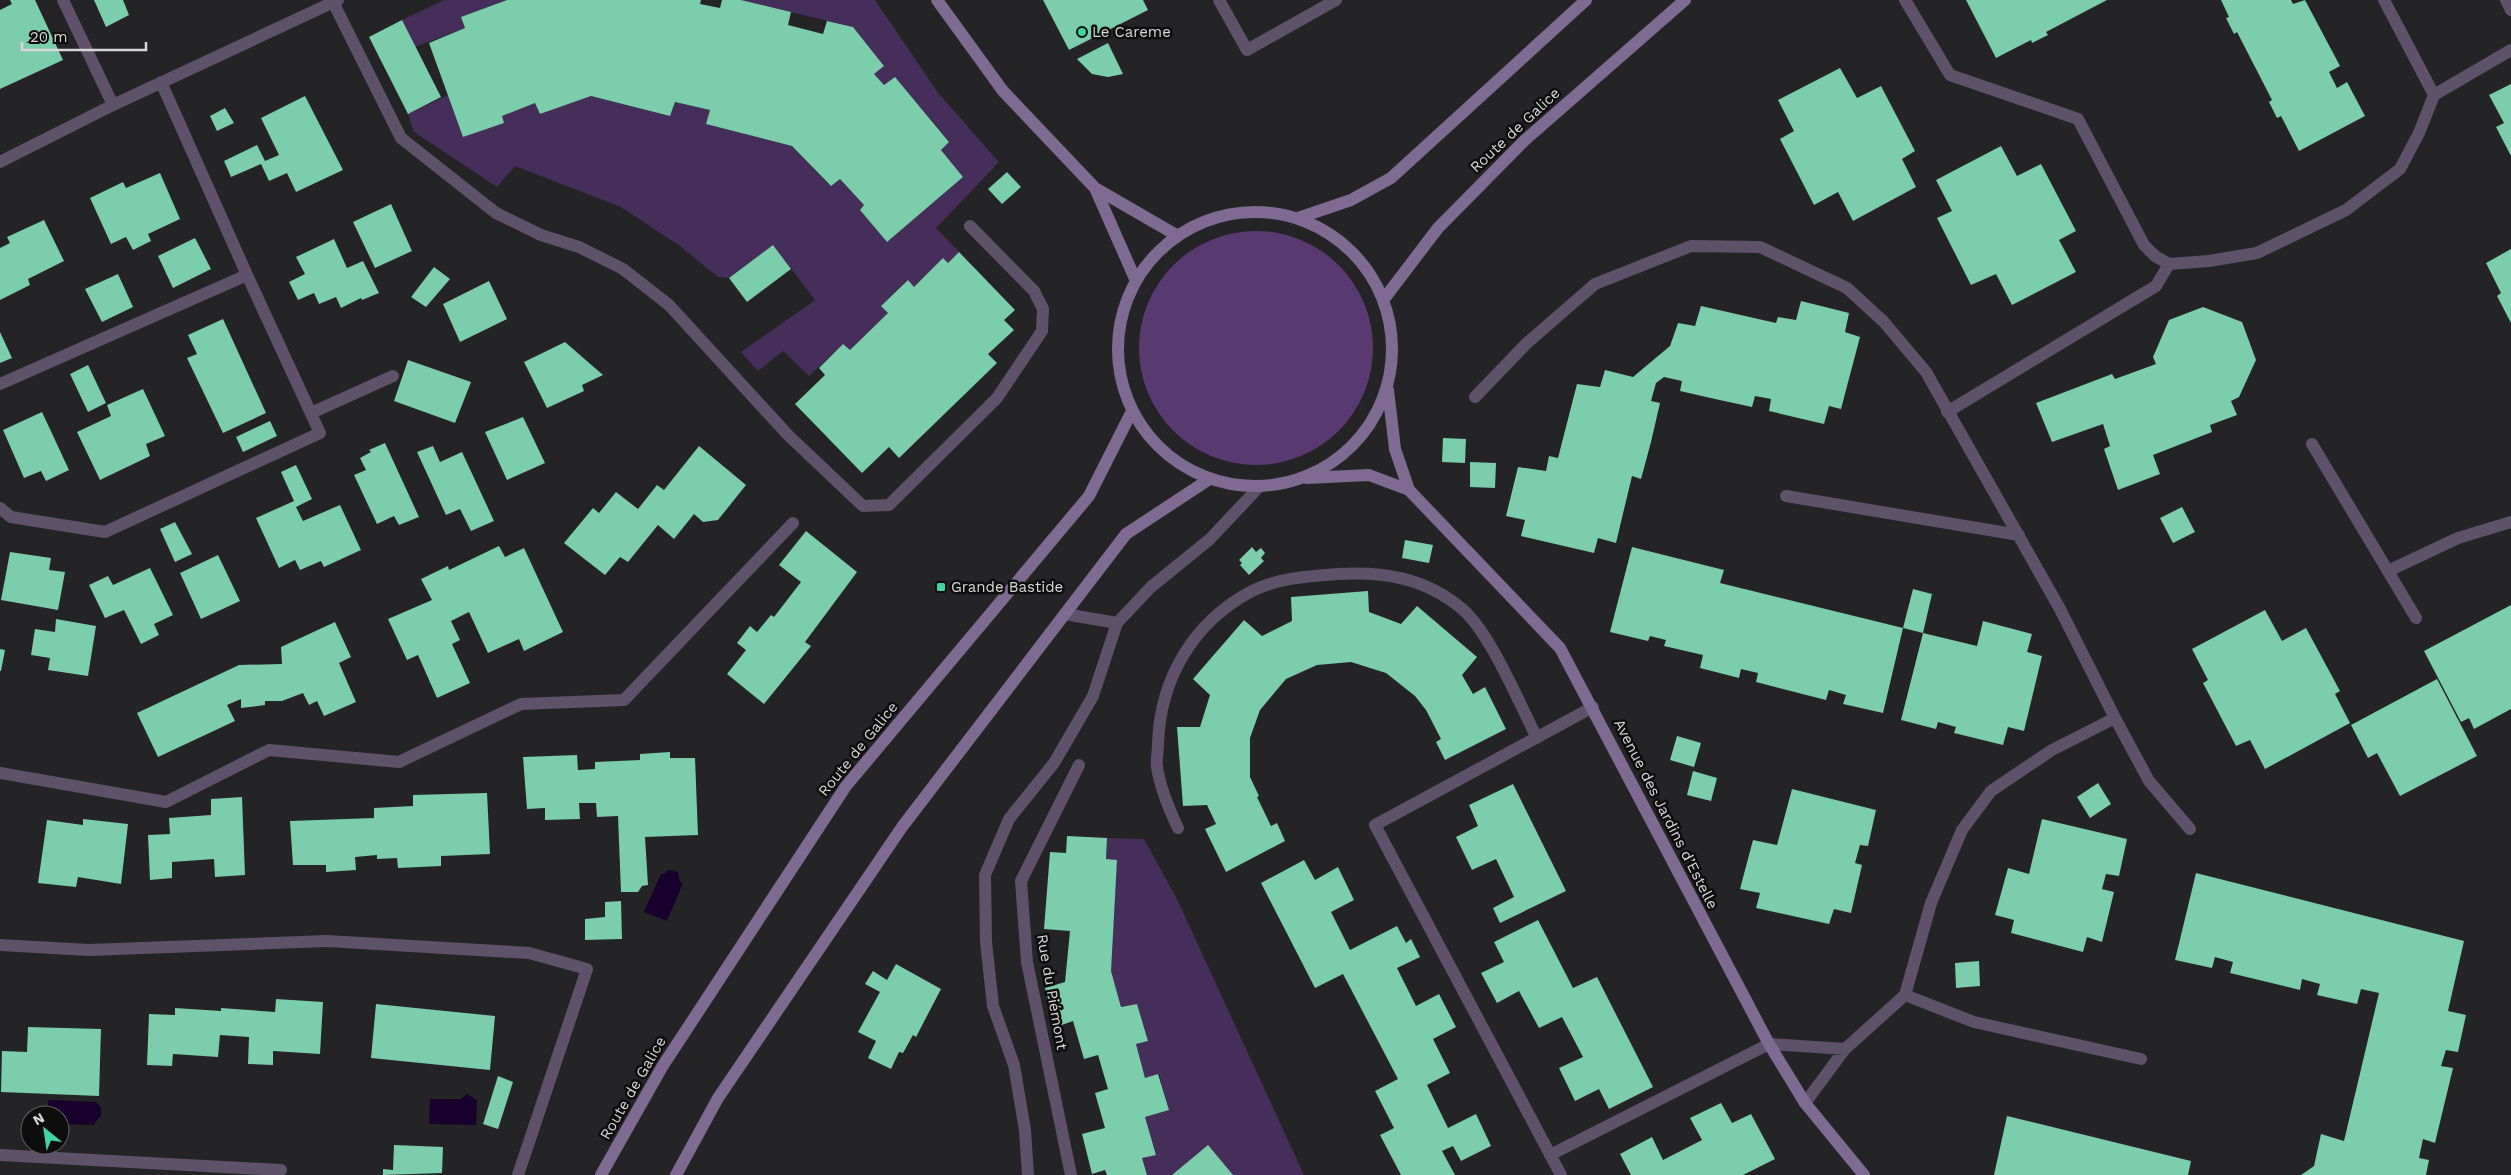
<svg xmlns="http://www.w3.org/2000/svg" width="2511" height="1175" viewBox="0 0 2511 1175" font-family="'Work Sans',sans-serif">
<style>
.green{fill:#462e5b}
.forest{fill:#583a71}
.water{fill:#19002c}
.building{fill:#7bcdab}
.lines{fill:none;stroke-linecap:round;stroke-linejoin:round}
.lane{stroke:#5e516a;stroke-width:12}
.street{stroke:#5e516a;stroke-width:12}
.secondary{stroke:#7f6a92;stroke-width:12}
.poi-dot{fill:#41d4a1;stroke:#0d0d0e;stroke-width:2}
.labels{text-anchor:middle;stroke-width:5;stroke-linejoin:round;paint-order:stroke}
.poi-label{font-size:15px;fill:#d7d7d8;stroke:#0d0d0e;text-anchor:start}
.street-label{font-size:15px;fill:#d7d7d8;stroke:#0d0d0e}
</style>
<rect width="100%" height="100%" fill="#242326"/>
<path class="green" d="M444,0h63l-45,17 3,11 -50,19 -13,-27z
M741,0h134l64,94 60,68 -63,66 23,24 -11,11 -5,-5 -29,29 -7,-7 -26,26 7,7 -38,37 -7,-6 -34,32 -26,-25 -25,20 -17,-19 74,-52 -42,-55 -44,33 -11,-1 -38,-31 -59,-39 -106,-41 -18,21 -83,-55 -6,-18 40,-19 15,41 41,-13 -2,-7 33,-13 5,11 51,-18 79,20 5,-14 35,8 82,36 38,40 10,-7 24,26 -4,5 27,32 76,-65 -22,-27 8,-9 -54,-64 -11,8 -10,-11 10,-8 -31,-39z
M1107,838l37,1 33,60 127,276h-157l-5,-17 14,-4 -11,-37 24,-7 -10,-36 -14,4 -9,-34 12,-3 -11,-37 -16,3 -10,-36 -1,-18 7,-93 -11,-1z"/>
<path class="forest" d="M1139 348a117 117 0 1 1 234 0a117 117 0 1 1-234 0Z"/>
<path class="water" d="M668,870l10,2 2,10 3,1 -16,38 -23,-9 17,-38h3z
M467,1094l10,6 -1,25 -47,-1 1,-25h31z
M48,1100l48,2 5,6v8l-6,6v3l-35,-1v-9h-12z"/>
<path class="building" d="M10,0h25l28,60 -63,29v-79l12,-6z
M94,0h29l6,15 -23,12z
M507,0h194l-1,4 20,4 2,-8h19l50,12 -3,13 35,9 4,-13 26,6 31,39 -10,8 10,11 11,-8 54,65 -8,8 22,27 -76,65 -27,-32 4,-5 -24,-26 -9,7 -39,-40 -86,-22 4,-14 -35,-8 -5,14 -79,-20 -51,18 -5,-11 -33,13 2,7 -41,14 -34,-94 36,-15 -4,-11z
M1043,0h100l5,10 -79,40z
M1966,0h141l-61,32 2,3 -16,8 -1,-3 -35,18z
M2221,0h70l2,4 12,-4 35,66 -11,6 8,16 10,-6 18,34 -66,35 -18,-35 -4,2 -8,-16 3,-2 -35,-68 -3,2 -8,-16 3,-1z
M402,20l39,77 -33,17 -39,-77z
M1108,43l15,31 -15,3 -16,-3 -15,-15z
M1840,68l17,30 24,-12 34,65 -13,8 14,28 -63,34 -15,-29 -24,13 -34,-66 14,-8 -16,-31z
M2511,84v72l-15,-29 8,-4 -15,-28z
M305,96l38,74 -47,22 -9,-19 -18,8 -8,-17 -30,13 -7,-16 33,-16 8,16 14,-6 -18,-37z
M225,108l9,15 -17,8 -7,-15z
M2001,146l16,30 24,-12 35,67 -17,9 17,32 -64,33 -16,-31 -25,11 -34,-67 15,-7 -16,-31z
M1007,172l14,15 -19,17 -14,-15z
M160,173l20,46 -32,15 3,7 -18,9 -7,-13 -15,7 -21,-46 33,-16 3,6z
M391,204l21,47 -37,17 -22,-46z
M44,220l20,41 -36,18 2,6 -30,15v-52l10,-5 -3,-6z
M195,238l16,31 -38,19 -15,-32z
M334,239l13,29 16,-7 16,32 -17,7 -1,-2 -20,10 -5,-11 -17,7 -5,-11 -16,7 -9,-18 16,-8 -9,-17z
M773,245l18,24 -44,33 -18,-24z
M2511,249v74l-14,-27 4,-3 -15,-30z
M959,252l56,58 -11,10 10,10 -26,24 9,9 -98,95 -10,-11 -27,26 -67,-69 30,-29 -6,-7 24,-24 7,6 38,-37 -7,-7 27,-26 6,7 29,-29 5,5z
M434,267l16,12 -24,28 -15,-10z
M118,274l15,33 -31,15 -17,-33z
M489,281l18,38 -47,23 -17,-38z
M1801,301l48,12 -4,19 15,5 -19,72 -12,-3 -5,18 -55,-13 2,-12 -16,-3 -3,11 -37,-8 -35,-8 2,-10 -18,-4 -8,6 -5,18 9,2 -9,39 -10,37 -9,-3 -16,67 -18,-5 -4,15 -73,-17 4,-16 -19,-4 12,-49 28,4 3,-15 9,2 19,-74 23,3 5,-17 28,7 37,-31 8,-23 17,3 6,-20 75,17 2,-6 18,3z
M2203,307l39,15 14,38 -17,37 -8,4 6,14 -27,10 2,7 -59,23 7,19 -42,16 -14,-41 6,-3 -7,-22 -51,18 -16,-39 76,-29 3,5 41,-15 -3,-7 16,-37z
M223,319l43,94 -43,20 -36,-75 10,-4 -9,-19z
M0,332l12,26 -12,5z
M565,342l38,33 -21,10 2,6 -37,17 -23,-46z
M408,360l63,22 -16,41 -61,-22z
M88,365l18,38 -18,9 -18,-38z
M143,389l22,47 -19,8 4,12 -50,24 -23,-48 34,-16 -4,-11z
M42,412l27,58 -23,11 -5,-10 -17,7 -21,-48z
M523,417l22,46 -38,17 -22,-48z
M270,421l7,15 -34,16 -7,-15z
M1443,438l23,1 -1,24 -23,-1z
M385,443l34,74 -20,8 -5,-9 -17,8 -23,-49 12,-5 -6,-12 11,-6 -2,-2z
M433,446l7,16 22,-10 32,69 -23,10 -11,-22 -14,6 -29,-63z
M699,446l47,39 -28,35 -15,2 -9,-8 -20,25 -16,-14 -30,37 -8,-5 -15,18 -41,-32 29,-35 6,5 17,-21 22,17 19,-24 7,5z
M1470,462l26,1 -1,25 -25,-1z
M296,465l16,34 -16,8 7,14 37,-16 21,45 -37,17 -3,-6 -21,9 -5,-10 -16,8 -23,-50 38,-17 -13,-29z
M2182,507l13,25 -22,11 -13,-25z
M175,522l17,32 -17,8 -15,-33z
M806,531l51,41 -52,70 6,4 -47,58 -37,-30 19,-24 -9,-7 13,-17 7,6 14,-17 3,2 27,-35 -22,-17z
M1405,540l28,5 -4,18 -27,-5z
M499,546l6,11 19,-9 39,84 -39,19 -5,-12 -31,14 -19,-41 -18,9 9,19 -8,4 18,39 -33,15 -19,-43 -11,5 -19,-41 44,-19 -11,-21 27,-13 1,4z
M1252,547l4,5 5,-4 4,5 -4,5 3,3 -15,14 -9,-10 2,-2 -3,-3z
M1632,547l92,23 -4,13 183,45 10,-39 19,5 -9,39 -20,-5 -20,85 -40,-9 3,-9 -17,-5 -3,10 -70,-18 2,-9 -17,-4 -2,9 -39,-10 3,-13 -39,-9 2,-6 -16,-4 -2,5 -38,-9z
M10,552l41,6 -2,12 16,2 -7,38 -57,-10z
M218,555l22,46 -39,18 -21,-46z
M150,568l23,47 -19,9 5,11 -18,9 -17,-34 -19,8 -16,-33 19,-9 5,9z
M1368,591l1,21 32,12 16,-18 60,51 -15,18 11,19 12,-7 21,42 -61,31 -9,-18 5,-3 -15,-29 -11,-14 -29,-23 -35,-11 -34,3 -31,14 -26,31 -10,28v39l9,19 -2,1 14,29 6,-3 8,18 -59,31 -21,-43 11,-5 -9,-19 -24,1 -6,-79h23l10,-32 -17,-16 51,-59 18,16 30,-15 -1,-24z
M2511,605v104l-37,20 -5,-11 -8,4 -37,-71z
M2265,610l17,31 24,-13 34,63 -5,3 15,29 -85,46 -15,-29 -14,6 -33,-63 5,-3 -16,-31z
M56,619l40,7 -8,50 -40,-6 2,-12 -19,-3 4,-26 20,3z
M1983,621l49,13 -5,18 15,4 -18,75 -16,-4 -5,18 -49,-12 2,-6 -18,-5 -2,7 -35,-9 22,-87 54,13z
M335,622l16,35 -12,6 17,39 -32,14 -7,-15 -8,4 -6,-12 -21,8h-17v4l-24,3v-9l-14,6 8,16 -77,36 -21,-44 102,-48 43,-1 -1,-17z
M0,649l5,1 -4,21h-1z
M2437,679l40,77 -77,40 -23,-43 -9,5 -17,-33z
M1677,736l24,7 -7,24 -24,-7z
M670,752v6h25l3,77 -53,2 3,48 -6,1 -4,6h-17l-3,-76 -21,1 -1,-14h-17l1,16 -35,1v-12l-18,1 -4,-52 54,-2 1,15 17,-1v-7l45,-2v-6z
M1693,771l24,7 -6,23 -24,-6z
M2098,783l13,21 -21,14 -13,-21z
M1513,784l53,107 -66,32 -7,-15 21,-11 -18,-38 -24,11 -16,-33 22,-11 -9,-21z
M1792,789l84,21 -8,36 -8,-1 -5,18 7,2 -11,48 -17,-4 -5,15 -73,-16 4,-15 -20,-4 13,-49 24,5z
M487,793l3,61 -49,2v10l-43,2 -1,-10 -20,1v-4l-22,2 1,13 -30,2v-7h-33l-3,-44 84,-3v-10l39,-2v-11z
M242,797l3,78 -30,2 -1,-18 -42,3v16l-22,2 -2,-45 22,-1 -1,-16 42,-3v-16z
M83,819l45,5 -7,60 -43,-7 -2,10 -38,-4 9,-63 36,5z
M2042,819l85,20 -8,37 -13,-2 -4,15 12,3 -12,50 -15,-5 -4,15 -72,-19 3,-13 -19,-5 13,-47 21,6z
M1067,836l40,2 -1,21 11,1 -6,111 10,36 16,-3 11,37 -12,3 9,34 13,-4 11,36 -24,7 11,38 -14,3 5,17h-40l-2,-5 -13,4 -10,-40 23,-6 -10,-35 13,-4 -10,-34 -14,4 -11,-38 -17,6 -11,-39 20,-6 5,-51 -26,-2 6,-77 16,1z
M1304,860l11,20 23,-13 16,33 -23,12 19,38 47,-24 9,17 5,-4 9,18 -23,11 19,38 23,-12 17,33 -23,12 17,34 -23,12 21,43 28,-14 15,32 -30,15 -8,-15 -11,5 13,24h-54l-21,-40 14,-7 -19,-37 23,-12 -55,-105 -28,14 -54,-105z
M2196,873l268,68 -16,70 18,4 -8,37 -12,-2 -5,16 12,2 -18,75 -12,-4 -4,19 10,2 -3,15h-125l13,-9 7,-32 23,7 35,-148 -18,-4 -4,15 -40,-9 3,-11 -18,-5 -2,11 -70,-17 3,-11 -18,-5 -3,11 -37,-8z
M621,901l1,38 -37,1v-21l20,-2v-15z
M1538,920l35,68 24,-11 56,110 -44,22 -10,-20 -24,12 -16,-33 24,-11 -21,-40 -23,11 -20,-37 -22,12 -16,-30 23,-11 -10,-20z
M1979,961l1,25 -24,2 -1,-25z
M896,964l45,25 -25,48 -3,-2 -10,18 -4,-1 -8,17 -23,-11 8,-17 -18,-9 22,-40 -15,-8 8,-13 14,9z
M276,999l47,3 -3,52 -47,-3v14l-25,-1 1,-27 -29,-2 -2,22 -45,-3 -1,12 -25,-1 2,-51 26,1v-7l46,3v-3l54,4z
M376,1004l119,12 -5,54 -119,-12z
M28,1027l73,2 -2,67 -98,-4 1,-41 25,1z
M498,1076l15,6 -15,47 -15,-5z
M1721,1103l11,20 19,-9 24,45 -32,16h-112l-11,-21 32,-17 11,23 39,-20 -12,-22z
M2007,1116l184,45 -3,14h-194z
M394,1145l49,2 -1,26 -59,2v-6l10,1z
M1208,1145l25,30h-61z"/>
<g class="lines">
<path class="lane" d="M1219,0l28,50 89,-50
M1905,0l45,75 128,44 66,126 11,11 14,8 -13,22 -209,126
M2384,0l50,95
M2506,0l5,10
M333,2l68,136 95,75 45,22 38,12 44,22 46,36 119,130 75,71 26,-1 108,-107 45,-67 1,-22 -9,-18 -64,-65
M1475,397l52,-54 68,-59 96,-38 69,1 87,41 37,34 42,50 134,237
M2312,444l104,174
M1786,496l233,39
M2388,571l70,-33 53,-16
M1065,614l52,9 34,-36 59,-48 48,-51
M1905,995l69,27 167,37
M1769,1044l76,5 -40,54
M1028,1175l-3,-45 -11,-65 -21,-59 -7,-64 -1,-67 24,-56 45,-56 39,-67 24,-73"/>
<path class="street" d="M63,0l50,105
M161,82l86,193
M0,162l113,-57 225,-105
M2169,264l40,-3 48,-8 89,-43 54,-41 19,-36 15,-38 77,-45
M0,384l247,-109 73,158 -215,99 -94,-15 -11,-9
M311,413l82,-37
M2115,718l34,63 41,48
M0,773l166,29 103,-52 130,12 122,-58 103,-4 169,-177
M1178,828c-9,-19 -18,-40 -21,-61 -1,-7 1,-15 1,-23 2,-65 35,-122 94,-153 25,-13 57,-15 85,-17 46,-3 88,4 124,34 28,22 59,97 76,130
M0,945l89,5 238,-9 202,12 58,16 -69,206
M1845,1049l60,-54 26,-92 31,-73 29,-39 61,-41 63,-32 -55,-109
M0,1155l281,15
M1550,1155l219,-111
M1071,1175l-44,-213 -6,-81 58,-116
M1561,1175l-186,-350 218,-118"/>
<path class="secondary" d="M937,0l66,91 92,97 83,48
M1095,188l41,93
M1118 349a137 137 0 1 1 274 0a137 137 0 1 1-274 0Z
M1298,218l53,-18 40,-22 195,-178
M1384,299l54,-71 87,-88 160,-140
M1388,390l7,59 14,41 151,158 209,396 36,59 59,72
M1307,478l62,-3 40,15
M601,1175l61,-108 184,-281 243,-290 43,-85
M676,1175l42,-77 184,-271 224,-293 82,-54"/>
</g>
<g class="poi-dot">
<circle cx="1082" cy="32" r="5"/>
<rect x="936" y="582" width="10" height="10" rx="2.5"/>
</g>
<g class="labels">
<g class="poi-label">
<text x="1092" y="37">Le Careme</text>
<text x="951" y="592">Grande Bastide</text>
</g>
<g class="street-label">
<text transform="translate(1515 130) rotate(-43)" y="5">Route de Galice</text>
<text transform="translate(858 749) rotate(-51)" y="5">Route de Galice</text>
<text transform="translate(1666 814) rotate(63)" y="5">Avenue des Jardins d’Estelle</text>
<text transform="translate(1052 992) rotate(80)" y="5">Rue du Piémont</text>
<text transform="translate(633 1088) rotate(-60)" y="5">Route de Galice</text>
</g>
</g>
<g transform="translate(45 1130) rotate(330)"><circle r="24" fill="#0d0d0e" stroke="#5e5e5f"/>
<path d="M0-4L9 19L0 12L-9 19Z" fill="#41d4a1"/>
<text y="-8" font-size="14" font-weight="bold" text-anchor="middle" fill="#d7d7d8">N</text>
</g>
<path d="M22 42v8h124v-8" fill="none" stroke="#d7d7d8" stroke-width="2.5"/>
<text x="30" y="42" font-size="15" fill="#d7d7d8" stroke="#0d0d0e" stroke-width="4" paint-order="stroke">20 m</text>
</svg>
